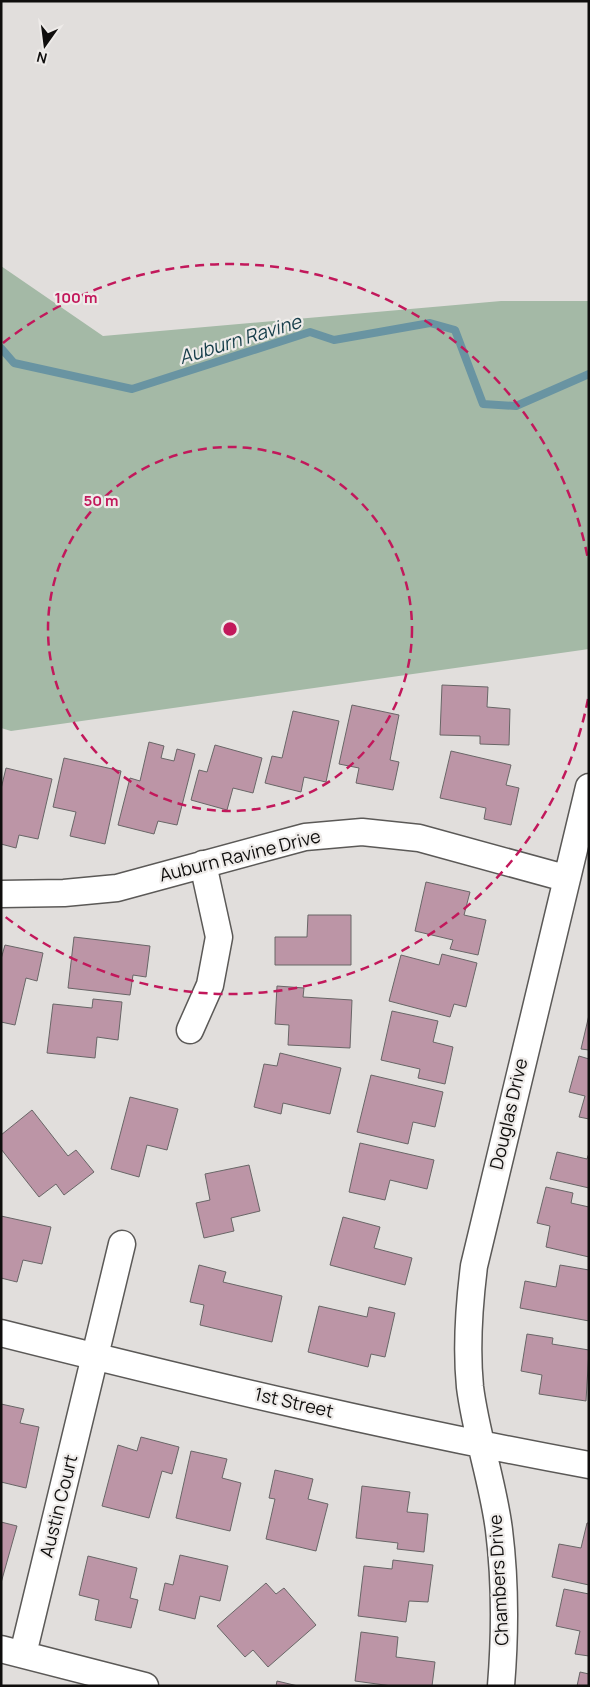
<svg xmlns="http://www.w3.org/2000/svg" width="590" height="1687" viewBox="0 0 590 1687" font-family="Manrope,sans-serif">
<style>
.green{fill:#a4b9a6}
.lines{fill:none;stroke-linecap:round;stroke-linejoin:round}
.stream{stroke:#6994a2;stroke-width:8}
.building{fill:#bc95a6;stroke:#696667}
.street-casing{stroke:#5b5957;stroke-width:29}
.street{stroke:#fff;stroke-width:26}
.ring{fill:none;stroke:#c2185b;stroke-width:2.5;stroke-dasharray:9 6}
.labels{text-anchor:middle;stroke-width:4.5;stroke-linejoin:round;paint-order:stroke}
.street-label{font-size:18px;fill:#0f0e0d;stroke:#eeebe9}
.water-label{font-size:19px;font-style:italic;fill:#153d49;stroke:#eeebe9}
.centre{fill:#c2185b;stroke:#eeebe9;stroke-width:2.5}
.ring-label{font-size:15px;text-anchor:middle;font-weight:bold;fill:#c2185b;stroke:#eeebe9;stroke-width:4.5;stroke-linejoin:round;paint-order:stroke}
</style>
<rect width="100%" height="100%" fill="#e1dedc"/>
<path class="green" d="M1,266l102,70 398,-35h88v348l-578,82 -10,-3z"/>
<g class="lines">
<path class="stream" d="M1,348l13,15 118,26 178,-57 24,8 96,-17 25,7 28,74 33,2 73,-32"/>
</g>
<path class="building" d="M442,685l46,2 -1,20 23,2 -1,36 -29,-1v-8l-40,-1z
M352,705l47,10 -9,45 9,2 -6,28 -37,-7 3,-15 -20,-4z
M293,711l46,10 -13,61 -22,-5 -3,15 -36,-9 7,-27 10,2z
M149,742l15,4 -3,12 13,3 3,-12 18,5 -18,71 -19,-4 -4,13 -36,-9 12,-47 10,3z
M215,745l47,13 -9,35 -20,-5 -6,22 -36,-10 8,-30 8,2z
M451,751l60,14 -5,20 13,3 -8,37 -27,-6 2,-11 -46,-10z
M64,758l57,13 -16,73 -35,-8 6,-24 -23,-5z
M6,768l46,11 -14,60 -19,-4 -3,13 -15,-4v-55z
M426,882l44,10 -6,23 22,5 -8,35 -28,-6 3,-9 -38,-9z
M308,915h43v50h-76v-28h32z
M74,937l76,9 -4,31 -13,-2 -3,20 -62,-7z
M5,945l38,8 -6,28 -11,-3 -11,47 -14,-3v-63z
M442,954l35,9 -11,44 -12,-3 -4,13 -61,-16 12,-46 38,10z
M277,986l27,2 -1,9 49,3 -2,48 -62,-3 1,-20 -14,-1z
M93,999l29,3 -4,38 -21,-3 -2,21 -48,-5 6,-49 39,4z
M392,1011l46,10 -5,21 20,5 -8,37 -27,-6 2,-9 -39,-9z
M589,1015v35l-8,-1z
M280,1053l61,15 -11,46 -47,-11 -2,11 -27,-7 10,-43 13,2z
M579,1056l10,3v60l-10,-2 6,-21 -16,-4z
M371,1075l72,17 -8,35 -22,-5 -5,22 -51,-12z
M130,1097l48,12 -11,41 -20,-5 -8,32 -28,-8z
M32,1110l36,46 8,-6 18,22 -30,23 -8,-11 -17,13 -38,-48v-14z
M360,1143l74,17 -7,29 -37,-9 -5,20 -36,-8z
M557,1152l30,7 2,-6v35l-39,-9z
M249,1165l11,46 -29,7 3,13 -30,7 -8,-35 14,-3 -5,-26z
M546,1187l27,6 -2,10 18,4v50l-43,-10 4,-21 -13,-3z
M1,1216l50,11 -9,37 -19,-4 -6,22 -16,-4z
M343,1217l37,10 -6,21 38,10 -7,27 -75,-20z
M199,1265l27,7 -3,10 59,14 -10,46 -72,-17 4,-20 -14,-3z
M560,1265l29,5v51l-69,-13 5,-27 31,6z
M319,1306l48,11 2,-10 26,6 -10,44 -14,-3 -3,13 -60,-15z
M527,1334l26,4 -1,6 37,6 -3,51 -47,-7 3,-19 -21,-4z
M1,1404l23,5 -4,14 19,4 -13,61 -25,-6z
M141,1437l38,10 -7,27 -10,-3 -13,47 -47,-12 16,-61 19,6z
M191,1451l36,8 -5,19 19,5 -11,48 -54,-13z
M275,1470l38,9 -5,20 20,5 -12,47 -50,-12 9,-40 -6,-1z
M362,1486l48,6 -3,20 21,2 -4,38 -27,-3 1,-6 -42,-5z
M1,1522l16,4 -16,57z
M587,1523h2v62l-37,-8 7,-33 22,4z
M180,1555l48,11 -8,35 -20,-5 -5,23 -36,-9 6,-27 8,2z
M88,1556l49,12 -7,30 8,2 -7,28 -36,-8 4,-20 -20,-5z
M393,1560l40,5 -5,37 -19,-1 -3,21 -48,-6 6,-50 28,3z
M266,1583l10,11 8,-6 32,37 -48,42 -15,-17 -8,7 -28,-31z
M564,1589l25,5v62l-14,-2 5,-23 -24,-5z
M361,1632l37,5 -2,20 39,5 -3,24h-40l-37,-5z
M580,1672l9,2v12h-12z
M277,1681l21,5h-22z"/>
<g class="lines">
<defs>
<path id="street" d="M1,894l63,-1 53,-5 188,-51 57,-5 57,6 146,40
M190,1030l20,-45 9,-48 -16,-73
M1,1333c195,49 391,96 588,132
M1,1649l144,37
M23,1654l99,-410
M501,1686c4,-49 4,-108 -2,-156 -6,-48 -23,-95 -29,-143 -4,-40 -1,-81 4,-121l115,-479"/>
</defs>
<use href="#street" class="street-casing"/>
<use href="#street" class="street"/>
</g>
<g class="ring">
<circle cx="230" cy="629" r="182"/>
<path d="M588 699A365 365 0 0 1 3 915M3 343A365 365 0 0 1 588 559"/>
</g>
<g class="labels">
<g class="street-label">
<text transform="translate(240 856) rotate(-14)" y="6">Auburn Ravine Drive</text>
<text transform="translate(509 1114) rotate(-77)" y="6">Douglas Drive</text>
<text transform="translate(294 1403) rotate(13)" y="6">1st Street</text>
<text transform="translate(59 1506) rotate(-76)" y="6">Austin Court</text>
<text transform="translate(499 1580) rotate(-93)" y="6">Chambers Drive</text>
</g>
<g class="water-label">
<text transform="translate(240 339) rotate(-17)" y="7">Auburn Ravine</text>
</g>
</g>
<circle cx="230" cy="629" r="8" class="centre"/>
<g class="ring-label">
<text x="76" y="303">100 m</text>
<text x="101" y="506">50 m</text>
</g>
<rect width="590" height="1687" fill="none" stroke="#0f0e0d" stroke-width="5"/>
<g transform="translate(45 45) rotate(194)" stroke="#eeebe9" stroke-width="4" paint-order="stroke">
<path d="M0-4L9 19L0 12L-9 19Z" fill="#0f0e0d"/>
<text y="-8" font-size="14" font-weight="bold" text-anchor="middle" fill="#0f0e0d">N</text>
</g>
</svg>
